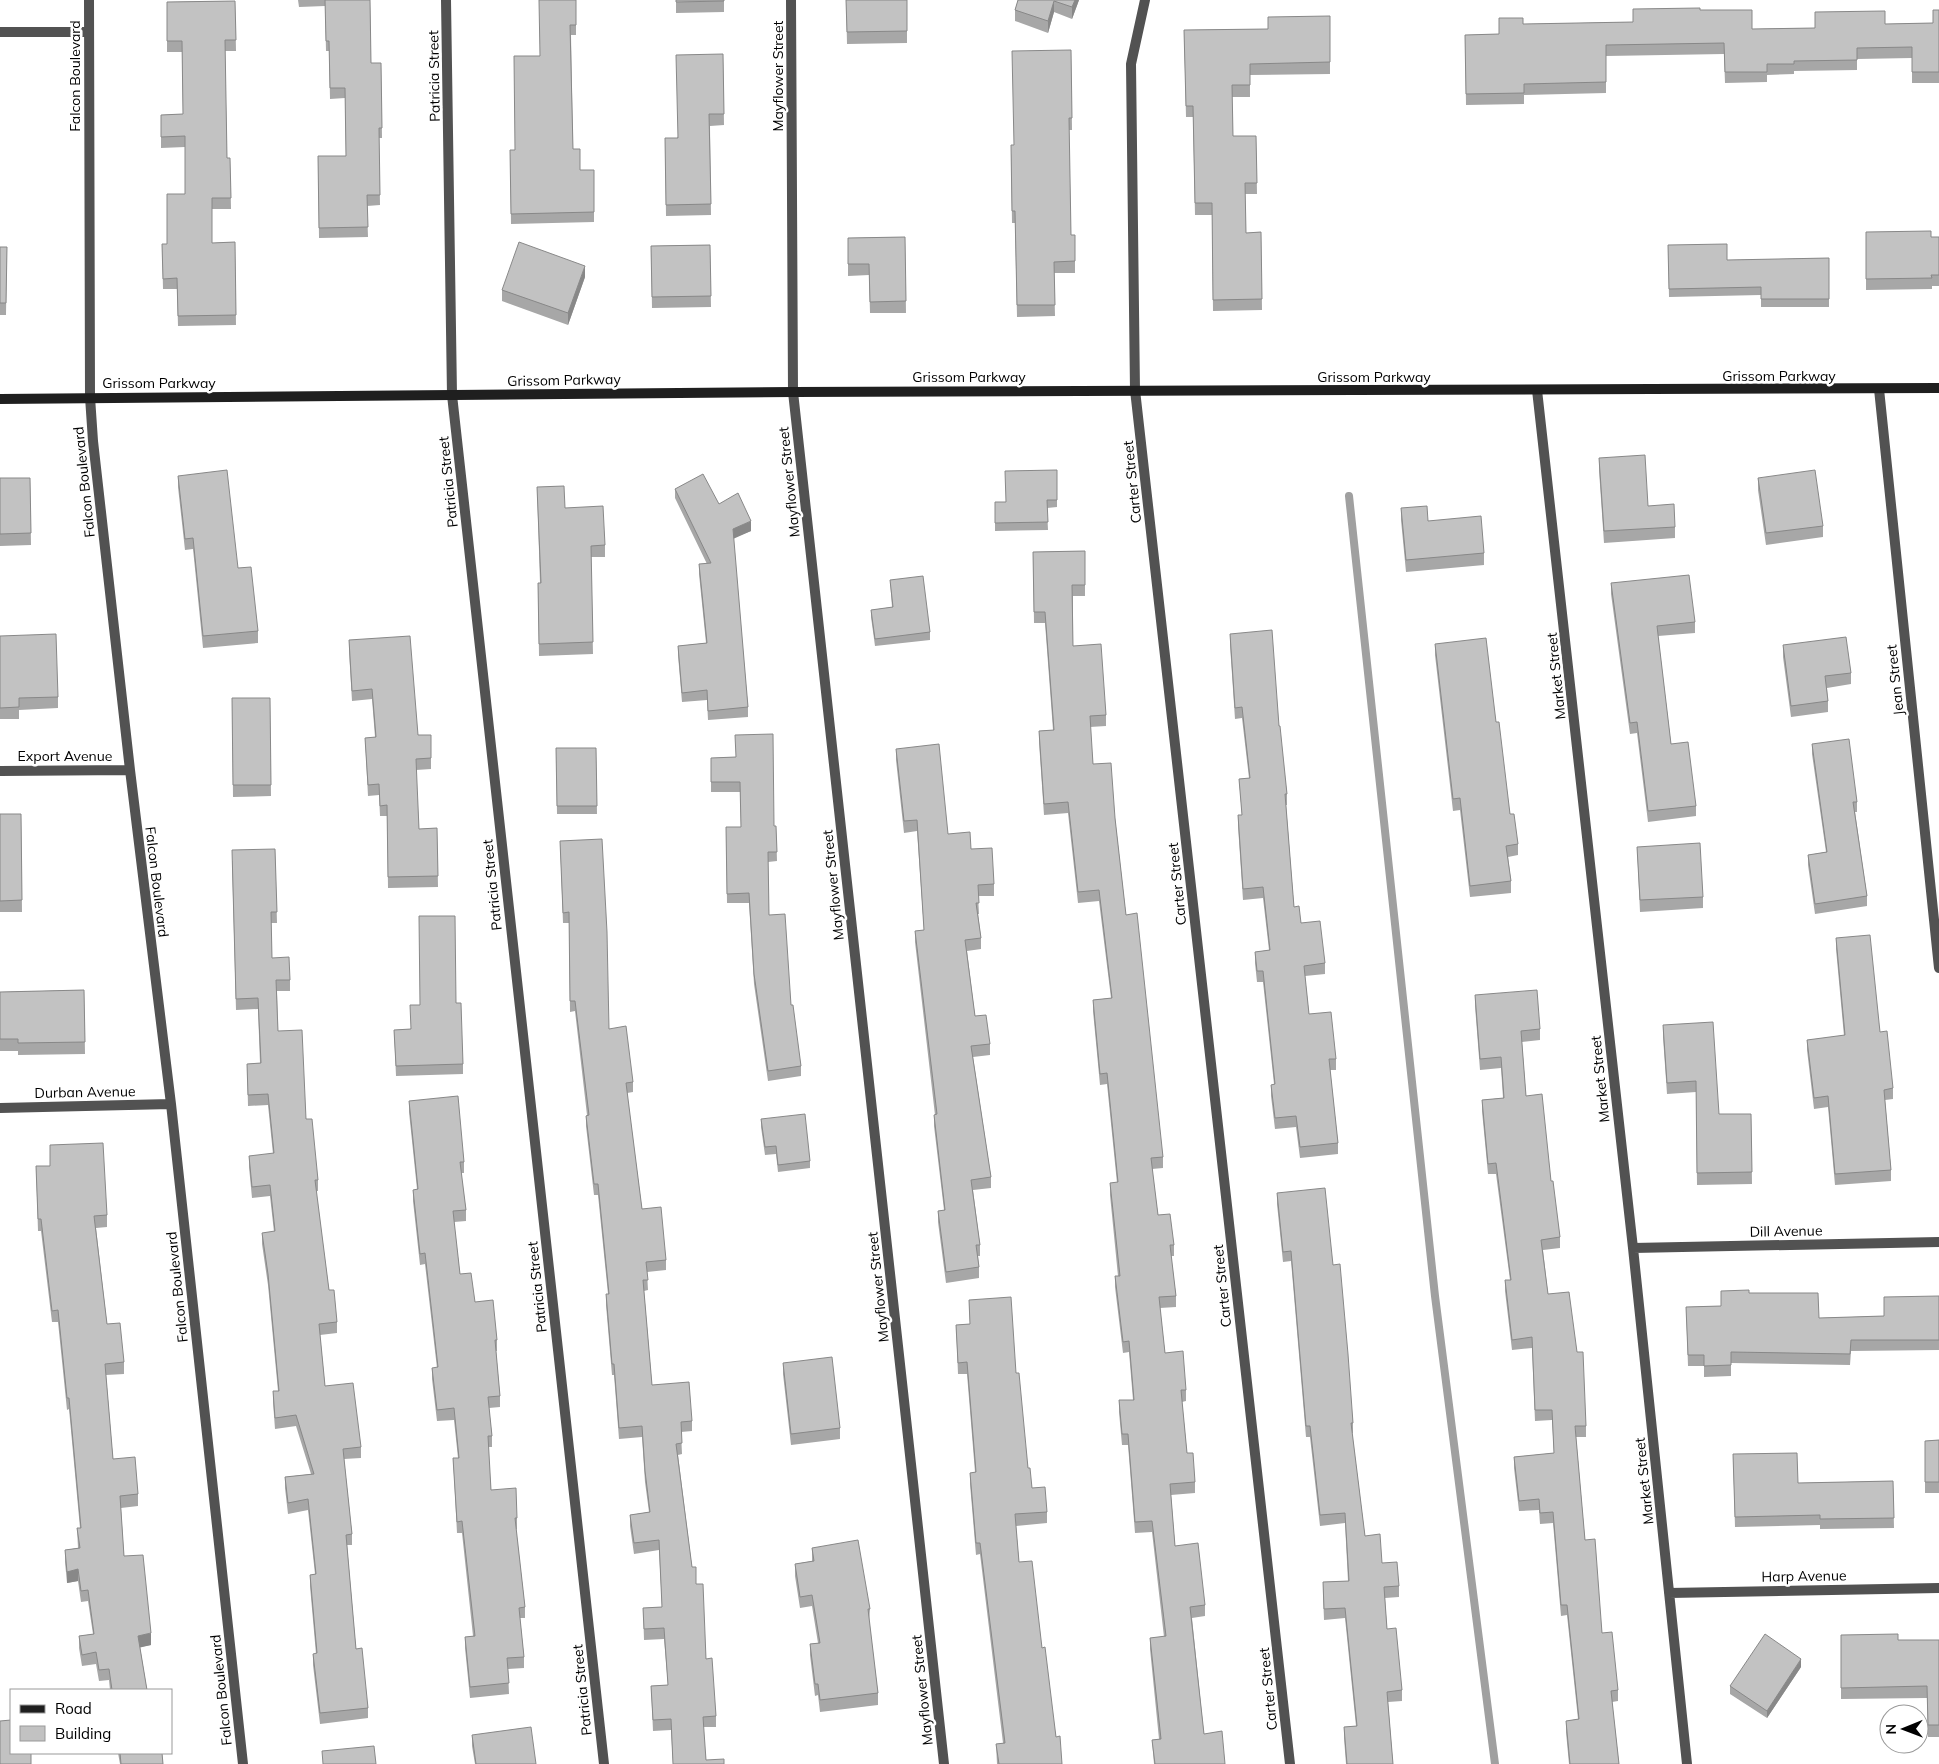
<svg xmlns="http://www.w3.org/2000/svg" width="1939" height="1764" viewBox="0 0 1939 1764" font-family="Mulish,sans-serif">
<style>
.lines{fill:none;stroke-linecap:round;stroke-linejoin:round}
.stream{stroke:#a0a0a0;stroke-width:8}
.street{stroke:#525252;stroke-width:10}
.secondary{stroke:#1f1f1f;stroke-width:10}
.wall{fill:#a7a7a7}
.shaded-wall{fill:#888}
.building{fill:#c2c2c2;stroke:#888}
.labels{text-anchor:middle;stroke-width:5;stroke-linejoin:round;paint-order:stroke}
.street-label{font-size:14px;fill:#000;stroke:#fff}
</style>
<rect width="100%" height="100%" fill="#fff"/>
<g class="lines">
<path class="stream" d="M1349,496l86,800 60,468"/>
<path class="street" d="M89,0l1,397 3,44 37,329 41,334 72,660
M446,0l6,395 152,1369
M791,0l2,392 151,1372
M1145,0l-14,64 4,326 155,1374
M0,32h89
M1879,389l60,579
M1537,390l96,858 54,516
M0,771l130,-1
M0,1108l171,-4
M1633,1248l306,-6
M1669,1593l270,-5"/>
<path class="secondary" d="M0,399l793,-7 1146,-4"/>
</g>
<path class="wall" d="M298,0h72l1,63h10l1,75h-3l1,67 -13,1 1,31 -49,1 -1,-82h28l-1,-58 -15,1 -1,-48h-3l-1,-45 -26,1z
M576,0v35h-5l2,114 7,21h14v52l-83,2 -1,-74h5l25,-94z
M676,0h48v12l-48,1z
M846,0l61,31v12l-60,1z
M1018,0h61l-7,19 -18,-7 -6,21 -33,-12v-11z
M235,1l1,50h-11l2,107h3l1,51h-19v34l23,-1 1,83 -58,1 -1,-37h-14l-1,-45h5l18,-50v-47l-24,1v-33l22,-1 -1,-62h-15v-50z
M1700,10l52,19 63,-1 70,-4 48,-1 6,-13v73h-27v-25l-55,1v11l-63,1v3l-27,1v7l-42,1 -1,-29 -118,2v37l-82,2v9l-58,1 -1,-70 34,-1 24,-10 110,-2z
M1330,16v58l-80,1v22h-18l1,39h23l1,58h-12l1,39 15,-1 1,78 -49,1 -1,-96h-17l-2,-98h-7l-2,-87 84,-1z
M1071,50l1,80h-3l2,105h4v38h-21l1,43 -38,1 -2,-94h-3l-1,-67 3,-11z
M723,54l1,71 -14,1 1,89 -45,1 -1,-78h12z
M1866,232l65,5h8v49h-7v3l-66,1z
M905,237l1,76h-36l-1,-38 -21,1v-38z
M710,245l1,62 -59,1 -1,-62z
M1668,245l59,15 102,-2v49h-68v-12l-92,2z
M0,247h7l-1,68h-6z
M585,277l-17,48 -66,-24v-11z
M1599,458l49,48 27,21v11l-71,5 -5,-73z
M1057,470v37l-10,1 1,22 -53,1v-29h11z
M178,476l60,92 20,63v12l-55,5 -10,-99 -8,1 -7,-63z
M0,478h30l1,67 -31,1z
M1758,478l65,48v11l-57,8 -8,-55z
M537,487l28,21 40,37v12h-14l2,97 -54,2 -1,-73h2z
M675,489l44,15 32,27 -18,7 15,169v10l-40,3 -1,-20 -25,2 -4,-47v-9l28,-3 -7,-69v-10h8l-32,-66z
M1401,508l27,13 56,32v12l-78,7 -5,-52z
M1085,551v45h-12v50l33,69v11l-16,1 3,37 22,54 11,97 37,242v11l-11,1 6,46 16,30v11h-3l5,40v11l-16,1 5,45 21,37v11l-4,1 5,51 8,29v11l-24,2 4,51 30,59v11l-13,2 12,116 21,30h-71l-2,-24 7,-1 -9,-90v-11l14,-1 -12,-105 -17,1 -7,-88h-6l-3,-33v-12h14l-4,-48 -6,1 -8,-66v-11h3l-8,-81v-12h7l-10,-99 -7,1 -7,-74v-11l18,-2 -12,-97 -21,2 -10,-90 -24,2 -5,-73v-11l14,-1 -8,-107h-11l-1,-71z
M890,580l40,52v8l-55,6 -4,-29v-7l21,-3z
M1611,583l84,39v11l-37,3 13,108 25,62v10l-48,6 -11,-89 -7,1 -19,-140z
M1230,634l49,92 8,68v11h-1l8,102 7,16 24,40v11l-20,2 4,38 27,45v11h-6l8,73v11l-38,4 -4,-31 -21,2 -4,-33v-11l3,-1 -11,-102h-6l-2,-19v-11l14,-2 -6,-52 -20,2 -5,-74v-11h4l-3,-36 10,-1 -7,-60 -7,1 -5,-74z
M0,636l58,61v11l-39,2v9h-19z
M349,640l69,95 13,23v11l-15,1 3,59 18,-1 1,59 -50,1 -1,-72h-7l-1,-21 -11,1 -3,-58 10,-1 -3,-38 -20,2 -3,-50z
M1435,644l61,78 14,92 8,30v11l-10,2 3,24v12l-41,4 -10,-87 -7,1 -18,-156z
M1783,645l68,28v11l-24,4 1,13v11l-37,5 -8,-60z
M232,698h38l1,98 -38,1z
M1812,744l45,58v10h-2l12,84v10l-52,8 -7,-49v-10l18,-3 -14,-98z
M556,748h40l1,66h-40z
M896,749l52,85 23,15 23,35v12h-16l1,18h-1l3,24v11l-14,2 8,65 15,28v11l-17,2 18,120v11l-18,2 7,55v11h-2l1,11v11l-33,5 -8,-61v-11l6,-1 -10,-84v-11h1l-20,-173v-11l9,-1 -7,-99 -13,2 -8,-73z
M736,757l38,69h2l1,35 -9,1 1,53 22,90 10,61v10l-33,5 -14,-97 -5,-81h-22l-1,-76h15l-1,-35h-29v-34z
M0,814h21l1,98h-22z
M560,841l49,188 24,53v10l-6,1 15,116 24,51v10l-19,2 1,18 -4,1 8,94 40,36v10l-11,1 1,22 -4,1 14,112 4,17 10,75 10,57v11h-13l3,33 18,4h-51l-2,-34 -18,1 -2,-45 17,-1 -4,-46 -20,1 -1,-32 19,-1 -3,-57 -25,4 -4,-28v-11l19,-3 -4,-30 -3,-45 -23,2 -5,-64h-2l-6,-70v-11h2l-10,-99h-4l-8,-69v-10l1,-1 -12,-104 -5,1 -1,-89h-6z
M1637,847l66,50v11l-63,4z
M275,849l2,74h-6l1,35 18,22v11h-13l1,40 28,88 12,61v11h-2l13,99 8,32v11l-17,2 5,51 36,61v11l-17,1 8,75v11h-5l9,104 12,59v10l-48,6 -7,-59v-11h3l-6,-68v-11l5,-1 -7,-64 -20,4 -3,-26v-11l26,-3 -15,-48 -21,3 -2,-27v-11h5l-10,-106 -6,-41v-11l12,-1 -4,-36 -18,2 -3,-31v-11l24,-2 -5,-49 -20,1 -1,-42 13,-1 -2,-54 -22,1 -4,-149z
M1836,938l44,94 13,56v11l-8,1 6,70v11l-56,4 -7,-78 -14,2 -7,-59v-10l37,-4 -8,-87z
M84,990l1,64 -67,1v-4h-18v-59z
M1475,995l65,34v11l-18,2 4,54 25,85 9,56v11l-17,2 5,44 38,132v11h-10l9,103 17,93 16,57v11l-6,1 7,62h-50l-3,-32v-11l12,-2 -11,-104 -6,1 -8,-93 -13,1 -1,-14 -20,1 -5,-43v-11l40,-4 -2,-33 -17,1 -3,-73 -20,2 -7,-59v-11h5l-14,-106h-8l-6,-63v-11l21,-2 -2,-30 -21,2 -5,-64z
M456,1003l7,61v10l-67,2 -2,-46 16,-1z
M1663,1025l56,89h32l1,70 -55,1 -1,-93 -29,2 -4,-57z
M409,1101l55,61v11h-3l5,37v11l-12,1 6,52 15,28 22,38v11h-1l4,45v11l-11,1 3,28v11h-4l3,43 26,28v11h-1l9,78v11h-5l4,39v11l-16,1 1,25 -39,4 -5,-50v-11l8,-1 -11,-103h-5l-4,-75h5l-4,-38 -17,1 -5,-42v-11h5l-12,-104 -5,1 -7,-64v-11l4,-1 -8,-77z
M761,1119l49,42v7l-32,4 -2,-18 -11,1 -4,-28z
M50,1145l57,70v12l-11,1 11,96 17,38v12l-18,1 7,84 25,35v12l-17,2 3,48 27,89 -11,2 7,43h-37l-1,-10 -10,1 -3,-17 -14,2 -3,-18v-12l14,-2 -5,-33 -7,1 -3,-21 -11,2 -2,-21v-12l13,-2 -1,-20h3l-11,-119 -2,1 -9,-88h-6l-11,-91h-3l-2,-65h14z
M1277,1193l56,72 20,158v10h-1l13,103 17,27 17,23v11l-14,1 2,31 15,61v11l-14,1 5,62h-47l-2,-26v-11l12,-1 -11,-108 -21,2 -1,-27v-11l25,-1 -3,-58 -25,3 -10,-89h-4l-15,-176 -8,1 -6,-58z
M1749,1293l70,25 65,-2 55,-20v54l-88,1 -1,14 -119,-2v13l-27,1v-11h-16l-2,-59 35,-1z
M969,1300l47,73 12,95 4,20 15,24v11l-31,3 3,36 23,86 14,89 6,27h-65l-1,-20 7,-1 -23,-189 -4,1 -6,-71v-11l5,-1 -8,-98h-9l-2,-49 14,-1z
M783,1363l57,65v11l-49,6 -8,-71z
M1939,1440v53h-14v-52z
M1733,1454l65,29 95,-2 1,47 -74,1v-4l-85,2z
M812,1548l58,61 -1,12 9,72v12l-58,7 -2,-17 -3,1 -5,-41v-11l8,-1 -6,-37 -12,2 -5,-32v-12l17,-3z
M1841,1635l57,5h41v97h-11l-1,-39 -86,1z
M1801,1667l-34,51 -37,-24v-8z
M472,1735l64,29h-61l-3,-18z
M118,1753h44l1,11h-43z"/>
<path class="shaded-wall" d="M1075,0h4l-7,19v-12z
M1054,1v11l-6,21v-12z
M585,266v11l-17,48v-12z
M751,521v10l-18,8v-10z
M78,1569v12l-11,2v-11z
M151,1633v12l-13,3v-12z
M1801,1659v8l-34,51v-7z"/>
<path class="building" d="M325,0h45l1,63h10l1,65h-3l1,67h-13l1,32 -49,1 -1,-72h28l-1,-68h-15l-1,-47h-3z
M539,0h37v25h-6l3,124h7v21h14v42l-83,2 -1,-64h5l-1,-94h26z
M676,0h48v1l-48,1z
M846,0h61v31l-60,1z
M1018,0h57l-3,7 -18,-6 -6,20 -33,-11z
M235,1l1,39h-11l2,118h3l1,40h-19v45l23,-1 1,73 -58,1 -1,-38 -14,1 -1,-35h5v-50h18v-58l-24,1v-22l22,-1 -1,-73h-15v-39z
M1700,8v2h52v19l63,-1v-16l70,-1v13l48,-1v-13h6v62h-27v-25l-55,1v12l-63,1v3h-27v8h-42l-1,-29 -118,2v37l-82,2v9l-58,1 -1,-59 34,-1v-16h24v6l110,-2v-13z
M1330,16v46l-80,2v21h-18l1,51h23l1,47h-12l1,50 15,-1 1,67 -49,1 -1,-97h-17l-2,-97h-7l-2,-76 84,-1v-12z
M1071,50l1,68h-3l2,117h4v26l-21,1 1,43h-38l-2,-94h-3l-1,-66h3l-2,-94z
M723,54l1,60h-15l2,90 -45,1 -1,-67h13l-2,-83z
M1931,231v6h8v38h-8l1,3 -66,1v-47z
M905,237l1,64 -36,1 -1,-38h-21v-26z
M519,242l66,24 -17,47 -66,-23z
M1727,244v16l102,-2v41h-68v-12l-92,2 -1,-44z
M710,245l1,51 -59,1 -1,-51z
M0,247h7l-1,56h-6z
M1645,455l3,51 26,-2 1,23 -71,4 -5,-73z
M227,470l11,98 13,-1 7,64 -55,5 -10,-98 -8,1 -7,-63z
M1057,470v30h-10l1,22 -53,1v-21h11l-1,-31z
M1815,470l8,56 -57,7 -8,-55z
M703,474l16,30 19,-11 13,28 -18,8 15,178 -40,4 -1,-21 -25,3 -4,-47 29,-3 -8,-79 12,-1 -36,-74z
M0,478h30l1,55 -31,1z
M564,486l1,22 38,-2 2,39 -14,1 2,96 -54,2 -1,-61h3l-4,-96z
M1427,506l1,15 53,-5 3,37 -78,7 -5,-52z
M1085,551v34h-13l1,61 28,-2 5,71 -16,1 3,48 18,-1 4,55 11,97 11,-2 26,244 -12,1 7,57 12,-1 4,31h-4l6,51 -17,1 6,56 18,-2 3,39h-5l6,63h6l2,29 -25,2 5,62 23,-3 7,62 -15,2 14,127 18,-3 3,33h-70l-3,-24 9,-1 -11,-101 16,-2 -14,-115 -17,1 -7,-88h-6l-3,-34h15l-5,-59 -6,1 -8,-66h5l-10,-93 8,-1 -11,-109 -7,1 -7,-74 19,-2 -13,-108 -21,2 -10,-90 -24,2 -5,-73 15,-1 -9,-118h-11l-1,-60z
M1689,575l6,47 -38,4 14,118 17,-2 8,64 -48,5 -11,-89 -7,1 -19,-140z
M923,576l7,56 -55,7 -4,-29 22,-3 -3,-27z
M1272,630l7,96h1l7,68h-2l9,113 5,-1 2,17 19,-2 5,42 -21,3 5,48 22,-2 5,47h-7l9,84 -38,4 -4,-31 -21,2 -4,-33 4,-1 -12,-113h-6l-2,-19 15,-2 -7,-63 -20,2 -5,-74h4l-3,-36 11,-1 -8,-71 -7,1 -5,-74z
M56,634l2,63 -39,1v9l-19,1v-72z
M410,636l8,99h13v23l-15,1 3,70 18,-1 1,48 -50,1 -1,-72 -7,1 -1,-22 -11,1 -3,-47 11,-1 -4,-48 -20,2 -3,-51z
M1846,637l5,36 -26,3 3,25 -37,5 -8,-61z
M1486,638l10,84h3l11,92h4l4,30 -12,2 5,35 -41,5 -10,-88 -7,1 -18,-155z
M232,698h38l1,87h-38z
M773,734l1,92h2l1,26h-9l1,63 16,-1 6,91h2l8,61 -33,5 -14,-97 -5,-81 -22,1 -1,-67h15l-1,-45h-29v-24l25,-1 -1,-22z
M1849,739l8,63h-4l14,94 -52,8 -7,-49 19,-3 -15,-108z
M939,744l9,90 22,-2 1,17 21,-1 2,36 -16,1 1,18h-3l5,35 -16,2 10,76 11,-1 4,29 -19,2 20,131 -20,3 9,65h-4l3,22 -33,5 -8,-61 7,-1 -11,-95 3,-1 -22,-183 9,-1 -7,-110 -13,1 -8,-72z
M556,748h40l1,58h-40z
M0,814h21l1,86 -22,1z
M602,839l5,93 2,97 17,-3 7,56 -7,1 16,126 19,-2 5,53 -20,2 2,18h-5l9,105 37,-3 3,39 -11,1 1,21 -6,1 16,123h4v17h7l3,75 6,-1 4,58 -13,1 3,43 18,-1v5h-51l-2,-45 -18,1 -2,-34 17,-1 -4,-57 -20,1 -1,-21 19,-1 -3,-67 -25,3 -4,-28 20,-3 -5,-41 -3,-45 -23,2 -5,-64h-2l-6,-70h3l-11,-110h-4l-8,-68 3,-1 -14,-114h-5l-1,-89 -6,1 -3,-72z
M1700,843l3,54 -63,3 -3,-53z
M275,849l2,63h-6l1,46 17,-1 1,23h-14l2,51 24,-1 4,89h6l6,61h-3l14,110h5l3,32 -18,2 6,62 28,-3 8,64 -18,2 9,85 -6,1 10,114 6,-1 6,60 -48,5 -7,-59 4,-1 -7,-78 6,-1 -8,-75 -20,4 -3,-26 29,-3 -18,-59 -21,3 -2,-27h6l-11,-117 -6,-41 13,-2 -5,-46 -18,2 -3,-31 25,-3 -6,-59 -20,1 -1,-31 14,-1 -3,-65 -22,1 -4,-149z
M419,916h36l1,87h5l2,61 -67,2 -2,-36 17,-1 -1,-24h10z
M1870,935l10,97 7,-1 6,57 -9,2 7,80 -56,4 -7,-78 -14,2 -7,-58 38,-5 -9,-97z
M84,990l1,52 -67,1v-4h-18v-47z
M1537,990l3,39 -19,2 5,65 16,-2 9,87h2l7,56 -19,3 7,54 21,-2 8,60h6l3,74h-11l10,114 10,-1 7,94 10,-1 6,58 -7,1 8,73h-49l-4,-43 13,-2 -12,-114h-6l-8,-93 -13,1 -1,-14 -20,2 -5,-44 40,-4 -2,-43h-17l-3,-73 -20,3 -7,-60h6l-15,-117 -8,1 -6,-64 22,-2 -3,-41 -21,2 -5,-64z
M1713,1022l6,92h32l1,58 -55,1 -1,-92 -29,2 -4,-58z
M458,1096l6,66h-4l6,48 -13,1 7,63 11,-1 4,29 18,-2 4,40h-2l5,56 -12,1 4,39h-4l3,54 25,-2 1,30h-2l10,89 -6,1 5,49 -17,1 2,25 -39,4 -5,-50 10,-1 -13,-115 -5,1 -4,-64h6l-5,-50 -17,2 -5,-42 6,-1 -13,-114 -5,1 -7,-64 5,-1 -9,-88z
M805,1114l5,47 -32,4 -2,-19 -11,1 -4,-28z
M103,1143l4,72 -13,1 13,108 13,-1 4,39 -19,2 8,95 22,-2 3,37 -18,2 4,60 19,-1 8,78 -13,3 9,54h-35l-3,-21 -10,1 -3,-18 -14,3 -3,-19 15,-2 -6,-44 -7,1 -3,-22 -11,3 -2,-22 15,-2 -3,-20h4l-12,-130h-2l-9,-88 -6,1 -11,-92h-3l-2,-53h14v-21z
M1325,1188l8,77 7,-1 8,90 5,69h-2l14,113 15,-2 2,29 15,-1 2,24 -15,1 3,42 9,-1 6,62 -15,2 6,72h-46l-3,-37 13,-1 -12,-118 -21,1 -1,-27 26,-1 -4,-68 -25,2 -10,-89h-4l-15,-175 -8,1 -6,-59z
M1749,1290v3h69l1,25 65,-2v-19l55,-1v44h-88l-1,14 -119,-2v13l-27,1v-11h-16l-2,-48 35,-1v-15z
M1011,1297l5,76h3l9,95h2l2,20 13,-1 2,25 -32,2 4,48 13,-1 10,87 3,-1 11,90 4,-1 2,28h-63l-3,-20 9,-1 -25,-200h-4l-6,-70 6,-1 -9,-110 -9,1 -2,-38 14,-1 -1,-24z
M832,1357l8,71 -49,6 -8,-71z
M1939,1440v42h-14v-41z
M1797,1453l1,30 95,-2 1,37 -74,1v-4l-85,2 -2,-63z
M858,1540l12,69h-2l10,84 -58,7 -2,-16h-3l-5,-40 10,-1 -8,-48 -12,2 -5,-33 19,-3 -2,-13z
M1765,1634l36,25 -34,52 -37,-25z
M1898,1634v6h41v85h-11l-1,-39 -86,2v-53z
M11,1720v33h20v11h-31v-43z
M531,1727l5,37h-60l-4,-29z
M374,1746l2,18h-53l-1,-13z
M120,1753h42l1,11h-42z"/>
<g class="labels">
<g class="street-label">
<text transform="translate(75 76) rotate(-90)" y="5">Falcon Boulevard</text>
<text transform="translate(434 76) rotate(-91)" y="5">Patricia Street</text>
<text transform="translate(778 76) rotate(-90)" y="5">Mayflower Street</text>
<text x="1779" y="381">Grissom Parkway</text>
<text x="969" y="382">Grissom Parkway</text>
<text x="1374" y="382">Grissom Parkway</text>
<text transform="translate(564 380) rotate(-1)" y="5">Grissom Parkway</text>
<text x="159" y="388">Grissom Parkway</text>
<text transform="translate(84 482) rotate(-96)" y="5">Falcon Boulevard</text>
<text transform="translate(448 482) rotate(-96)" y="5">Patricia Street</text>
<text transform="translate(789 482) rotate(-96)" y="5">Mayflower Street</text>
<text transform="translate(1132 482) rotate(-96)" y="5">Carter Street</text>
<text transform="translate(1556 676) rotate(-96)" y="5">Market Street</text>
<text transform="translate(1895 680) rotate(-96)" y="5">Jean Street</text>
<text x="65" y="761">Export Avenue</text>
<text transform="translate(157 882) rotate(83)" y="5">Falcon Boulevard</text>
<text transform="translate(1177 884) rotate(-96)" y="5">Carter Street</text>
<text transform="translate(492 885) rotate(-96)" y="5">Patricia Street</text>
<text transform="translate(833 885) rotate(-96)" y="5">Mayflower Street</text>
<text transform="translate(1600 1079) rotate(-96)" y="5">Market Street</text>
<text transform="translate(85 1092) rotate(-1)" y="5">Durban Avenue</text>
<text transform="translate(1786 1231) rotate(-1)" y="5">Dill Avenue</text>
<text transform="translate(1222 1286) rotate(-96)" y="5">Carter Street</text>
<text transform="translate(177 1287) rotate(-96)" y="5">Falcon Boulevard</text>
<text transform="translate(537 1287) rotate(-96)" y="5">Patricia Street</text>
<text transform="translate(878 1287) rotate(-96)" y="5">Mayflower Street</text>
<text transform="translate(1644 1481) rotate(-96)" y="5">Market Street</text>
<text transform="translate(1804 1576) rotate(-1)" y="5">Harp Avenue</text>
<text transform="translate(1268 1689) rotate(-96)" y="5">Carter Street</text>
<text transform="translate(221 1690) rotate(-96)" y="5">Falcon Boulevard</text>
<text transform="translate(582 1690) rotate(-96)" y="5">Patricia Street</text>
<text transform="translate(922 1690) rotate(-96)" y="5">Mayflower Street</text>
</g>
</g>
<rect x="10" y="1689" width="162" height="65" fill="#ffffff" stroke="#999999"/>
<rect x="20" y="1705" width="25" height="8" fill="#1f1f1f" stroke="#999999"/>
<text x="55" y="1714" font-size="15" fill="#000000">Road</text>
<rect x="20" y="1726" width="25" height="15" fill="#c2c2c2" stroke="#999999"/>
<text x="55" y="1739" font-size="15" fill="#000000">Building</text>
<g transform="translate(1904 1729) rotate(269)"><circle r="24" fill="#ffffff" stroke="#999999"/>
<path d="M0-4L9 19L0 12L-9 19Z" fill="#000000"/>
<text y="-8" font-size="14" font-weight="bold" text-anchor="middle" fill="#000000">N</text>
</g>
</svg>
